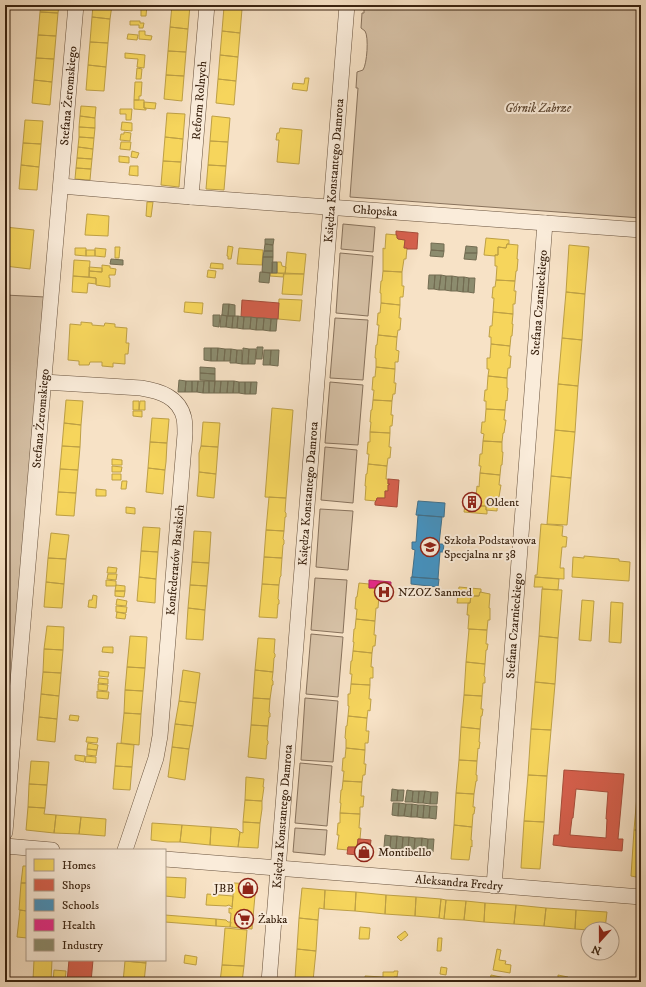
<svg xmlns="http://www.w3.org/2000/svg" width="646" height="987" viewBox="0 0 646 987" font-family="'IM FELL DW Pica',serif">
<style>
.green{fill:#d7c2a7;stroke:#88725c}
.homes{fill:#f6d55c;stroke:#bea045}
.shops{fill:#d6604d;stroke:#a74e3b;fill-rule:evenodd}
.schools{fill:#4393c3;stroke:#40718d}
.health{fill:#e7298a;stroke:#b32765}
.industry{fill:#8c8c6e;stroke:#736c52}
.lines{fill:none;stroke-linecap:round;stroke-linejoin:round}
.minor-casing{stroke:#69533e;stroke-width:16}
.minor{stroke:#faecda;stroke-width:15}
.labels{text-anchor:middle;stroke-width:4;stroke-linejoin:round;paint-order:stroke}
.street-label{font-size:12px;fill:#3a2310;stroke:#faecda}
.park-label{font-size:12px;font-style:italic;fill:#614b36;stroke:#faecda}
.poi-label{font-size:12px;fill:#3a2310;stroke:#faecda;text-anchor:start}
</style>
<rect width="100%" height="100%" fill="#f7e2c6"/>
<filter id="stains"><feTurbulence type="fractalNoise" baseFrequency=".005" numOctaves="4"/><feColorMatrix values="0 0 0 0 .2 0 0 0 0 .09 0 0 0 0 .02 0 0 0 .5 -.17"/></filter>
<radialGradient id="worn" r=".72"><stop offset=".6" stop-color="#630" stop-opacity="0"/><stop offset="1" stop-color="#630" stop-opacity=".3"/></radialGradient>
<path class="green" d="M364,5h277v213l-291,-21 8,-109h-2l1,-16 6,-2c4,-6 6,-33 2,-39l-4,-3 1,-15h2z
M343,224l32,3 -2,25 -32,-3z
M340,253l33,3 -5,60 -32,-3z
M5,295l40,2 -40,491z
M335,318l33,2 -5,60 -33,-2z
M330,382l33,3 -5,60 -33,-2z
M325,447l32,3 -4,53 -32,-3z
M320,509l33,2 -5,59 -32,-3z
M315,578l32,2 -4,53 -32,-3z
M311,634l32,3 -5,60 -32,-3z
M305,698l33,3 -5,61 -32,-2z
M300,763l32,3 -5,60 -32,-3z
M295,828l32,2 -2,25 -32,-3z"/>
<path class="homes" d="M41,5h18l-1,8 -18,-1z
M93,5h19l-2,14 -18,-2z
M141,5h6l-1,11h-5z
M172,5h18l-2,24 -18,-2z
M224,5h18v4l-18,-2z
M224,7l18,2 -2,24 -18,-2z
M40,12l18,1 -2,23 -18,-1z
M92,17l18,2 -2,24 -18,-1z
M130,21h10v2h4l-1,5h-4v-3h-9z
M170,27l18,2 -2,23 -18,-1z
M139,31h6v4l7,1 -1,4 -12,-1z
M222,31l18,2 -2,24 -18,-2z
M128,34l10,1 -1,5 -10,-1z
M38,35l18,1 -2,23 -18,-1z
M90,42l18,1 -2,24 -18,-2z
M168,51l18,1 -2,24 -18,-1z
M125,53l20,2 -1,13 -7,-1 1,-8 -13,-1z
M220,55l18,2 -2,24 -18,-2z
M36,58l18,1 -2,23 -18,-2z
M88,65l18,2 -2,24 -18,-1z
M137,68l5,1 -1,10h-5z
M166,75l18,1 -2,25 -18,-2z
M305,78h4l-2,13 -15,-2 1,-6 11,1z
M218,79l18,2 -2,24 -18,-2z
M34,80l18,2 -2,23 -18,-2z
M135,82h7l-1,14h-2v4h-5z
M134,100h10v8h2v2l-12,-1z
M144,102l12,1 -1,6 -11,-1z
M81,106l15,1 -1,11 -15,-2z
M120,109h12l-1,11h-5v-6h-6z
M167,113l18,1 -2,25 -18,-2z
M80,116l15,2v10l-16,-1z
M212,116l18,2 -2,24 -18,-1z
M25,120l18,1 -2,23 -18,-1z
M122,122l10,1v8l-11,-1z
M79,127l16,1 -1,10 -15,-1z
M280,128l22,2 -3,34 -22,-2 2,-22h-3l1,-7h2z
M124,132l7,1 -1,8 -10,-1 1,-6h3z
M79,137l15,1 -1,11 -15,-2z
M165,137l18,2 -2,23 -18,-1z
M210,141l18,1 -2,24 -18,-1z
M121,142h10l-1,8 -10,-1z
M23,143l18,1 -2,23 -18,-2z
M78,147l15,2 -1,10 -15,-1z
M132,151l7,2 -2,5 -6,-1z
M119,156l10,1v6l-10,-1z
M77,158l15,1 -1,10 -15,-1z
M163,161l18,1 -2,25 -18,-2z
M21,165l18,2 -2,23 -18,-1z
M208,165l18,1 -2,24 -18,-1z
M130,166h8v10l-9,-1z
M76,168l15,1 -1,11 -15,-1z
M147,202h6l-2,15 -5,-1z
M87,214l22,2 -1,20 -23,-1z
M5,227l29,3 -4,39 -25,-3z
M386,234l11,1v3l1,1 7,1 -1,8h3l-1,11h-2l-2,13 -19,-1v-23l2,1z
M486,238l23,2v4h-2l-1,4 -8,-1v8h-3v1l-11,-1z
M507,244l11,1 -1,14h1l-1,12h-1l-1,10 -19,-1 1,-14h-2v-11h3v-8l8,1z
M569,245l20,2 -4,47 -19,-2z
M228,246l5,1 -2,12h-3v-3h-1z
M115,247h5l-1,11h-4z
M75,248h11v8l-11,-1z
M95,248l11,1 -1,8 -10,-1z
M239,248l24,2 -1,15 -25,-1z
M86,250h9v6h-9z
M287,252l19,2 -2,20h-19z
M74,260l16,1 -1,16 -16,-1z
M277,262h4l1,4 4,1 -1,7 -8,-1z
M211,263l12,1v5l-13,-1z
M102,265l8,1v2l6,1 -1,6h-6v3h1v9l-14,-2v-7l-7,-1v-6l13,1z
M89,267l13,1v4l-13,-1z
M208,270l8,1 -1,7 -8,-1z
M383,271l19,1v14h2l-1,11h-3v8l-19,-2v-10h-1l1,-12h1z
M270,273h14l-1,4 -13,-1z
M284,273l20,1 -2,21 -20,-1z
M73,276l23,2v6l-8,-1 -1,10 -15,-1z
M496,280l19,1 -1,10h2l-1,13h-2v10l-20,-2 1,-14h-2l1,-11h2z
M566,292l19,2 -3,46 -20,-2z
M279,299l23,1 -2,21 -22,-2z
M185,302l18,1 -1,11 -18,-2z
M381,303l19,2 -1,13h2l-1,12h-2l-1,7 -19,-2 1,-10h-2l1,-12h2z
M493,312l20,2 -1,10h1l-1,12h-1l-1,10 -19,-2v-7h-2l1,-11h2z
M81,322l11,1v2l12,1 1,-3 10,1v3l12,1 -1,15h3l-1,11h-3v10l-12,-1v4l-11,-1v-4h-12l-1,3h-10v-4l-11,-1 2,-36 11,1z
M378,335l19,2 -1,13 3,1 -1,11h-3v7l-19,-2v-9h-1l1,-13h1z
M562,338l20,2 -4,46 -20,-2z
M491,344l19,2 -1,10h2l-1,12h-2l-1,10 -19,-2 1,-7h-2v-11h3z
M376,367l19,2 -1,14h2l-1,11h-2l-1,7 -19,-1 1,-10h-2l1,-13h2z
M488,376l19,2v10h1l-1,13 -1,-1 -1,10 -19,-1v-8h-2l1,-11h2z
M558,384l20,2 -3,46 -20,-2z
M66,400l17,1 -2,24 -17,-2z
M373,400l19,1 -1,14h2l-1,11h-2v7l-20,-1 1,-10h-1l1,-12h1z
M133,401h6v9h-6z
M140,401h5v9h-6z
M272,408l21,2 -7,88 -21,-1z
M486,409l19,1 -1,10h2l-2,13h-1l-1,9 -19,-1 1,-7 -3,-1 1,-11h3z
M133,411h9v6l-9,-1z
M152,418l17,1 -2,24 -17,-1z
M203,422l17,1 -2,24 -17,-1z
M64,423l17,2 -1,22 -18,-1z
M555,430l20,2 -4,46 -20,-2z
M370,432l20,1 -1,14h2l-1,11h-2l-1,8 -19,-2 1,-10h-2l1,-12h2z
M483,441l19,1v10h1l-1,13h-1l-1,10 -20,-2 1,-7h-2l1,-12h2z
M150,442l17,1 -1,19 -1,8 -17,-2z
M62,446l18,1 -2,23 -18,-1z
M201,446l17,1 -2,27 -17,-2v-19z
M112,459l10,1v5h-10z
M368,464l19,2 -1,13h2v5h2l-1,1h-1v6h-3v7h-8l-1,3 -11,-1 1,-14h-1l1,-12h1z
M112,466l10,1 -1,5h-9z
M148,468l17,2 -2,24 -17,-2z
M60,469l18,1 -2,23 -18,-1z
M199,472l17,2 -2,24 -17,-2z
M480,473l20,2 -1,10h2l-2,12h-1l-1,14 -11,-1v-4h-8v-7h-1l-1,-2 1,-11 2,1z
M112,474h9v6h-9z
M551,476l20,2 -4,47 -20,-1z
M122,481h5l-1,8h-5z
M96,489l10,1v6h-10z
M58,492l18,1 -2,23 -18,-1z
M466,496l10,1 1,2h1v7h8v4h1v4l-23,-2z
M269,497l17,1 -1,14 1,1v4h-1l-1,14 -18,-1z
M126,507l9,1v6l-9,-1z
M541,524l22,2 -1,10 5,1 -1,10h-4l-2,21h4v11l-29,-2v-2h2z
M143,527l17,1 -2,24 -17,-1z
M266,530l18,1 -1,8 1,1v4l-1,1 -1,13 -18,-1z
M194,531l17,1 -2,31 -17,-1z
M51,533l18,2 -3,24 -18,-1z
M141,551l17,1 -2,27 -17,-2z
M584,556l35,3v2l11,1 -1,19 -57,-4 1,-20 11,1z
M264,557l18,1 -1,14v4l-1,1 -1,8 -17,-1z
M48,558l18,1 -2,25 -18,-2z
M192,562l17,1 -2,23 -17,-1z
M108,567l9,1 -1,5h-9z
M639,567h2v18h-3z
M108,574h9l-1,6 -9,-1z
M139,577l17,2 -1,24 -18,-2z
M535,577l24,2 -1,11 -16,-1 1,-2h-9z
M106,580l10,1v5h-10z
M46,582l18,2 -2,24 -18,-1z
M359,583l10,1v4h9l-1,8h2l-1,12h-2l-1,13 -19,-2 1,-10h-2l1,-12h1z
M262,584l17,1 -1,14 1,1v4h-1l-1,14 -18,-1z
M116,585l9,1v5h-10z
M190,585l17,1 -2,24 -17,-2z
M459,587l22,2v3h-1l-1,4h-8l-1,7h-13z
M542,589l20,1 -4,48 -19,-2z
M115,591h10l-1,6 -9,-1z
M480,592l10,2 -1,14h1v12h-2l-1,10 -19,-1 1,-14h-2l1,-12h2l1,-7h8z
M93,595l4,1 -1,12 -8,-1 1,-7h3z
M117,599l10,2 -1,5 -10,-1z
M582,600l12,1 -3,40 -12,-1z
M611,602l12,1 -2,40 -12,-1z
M116,606l11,1 -1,6 -10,-1z
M188,608l17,2 -2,30 -17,-1z
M117,612l9,2 -1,5 -9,-1z
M356,619l19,2 -1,14h2l-1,11h-2l-1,7 -19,-2 1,-9h-1l1,-13h1z
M47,626l17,1 -1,23 -19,-1z
M469,629l18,1 -1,14h2l-1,6h-1l-1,14 -19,-2z
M130,636l17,1 -2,31 -18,-1z
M539,636l19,2 -3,46 -20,-2z
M258,638l17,1 -1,14 1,1v3l-1,1 -1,14 -18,-2z
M103,647h10v6l-11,-1z
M44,649l19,1 -2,23 -18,-1z
M353,651l19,2 -1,14h2v11h-3v7l-19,-1 1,-10h-2l1,-13h1z
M466,662l19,2 -1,12 1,1v6h-2l-1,13 -18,-1z
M127,667l18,1 -2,23 -18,-1z
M183,670l17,3 -4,30 -17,-2z
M255,670l18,2 -1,8 1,1v4h-1l-2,14 -17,-1z
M99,671l10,1 -1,5 -9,-1z
M43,672l18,1 -2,23 -18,-2z
M99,678l9,1v5l-10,-1z
M535,682l20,2 -4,46 -20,-1z
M98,684l10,1 -1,6 -9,-1z
M351,684l19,1 -1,14h2l-1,12 -2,-1 -1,8 -19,-2 1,-10h-1v-12h2z
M125,690l18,1 -2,23 -17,-1z
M97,691l12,1 -1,7 -11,-1z
M41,694l18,2 -2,23 -18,-2z
M464,695l18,1 -1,13h2l-1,7h-1l-1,13 -19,-2z
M253,698l17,1 -1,13 1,1v4h-1l-1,9 -17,-1z
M179,701l17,2 -3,23 -18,-2z
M124,713l17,1 -2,31 -18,-2z
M70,715l9,1 -1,5 -9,-1z
M348,716l19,2 -1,13h3l-1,12h-3v7l-19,-2v-9l-1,-1 1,-12h1z
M39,717l18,2 -2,23 -18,-2z
M175,724l18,2 -4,23 -17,-2z
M251,725l17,1 -1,14 1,1v3l-1,1 -1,14 -18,-2z
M461,727l19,2 -1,13h1l-1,7 -1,-1 -1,13 -18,-1z
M531,729l20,1 -4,46 -19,-1z
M87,737l11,1 -1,5 -11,-1z
M641,741v43h-3z
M88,743l10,2 -1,5 -10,-1z
M117,743l17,2 -2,22 -17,-1z
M172,747l17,2 -4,31 -17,-3z
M346,748l19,2 -1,14h2l-1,11h-2l-1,7 -19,-1 1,-10h-2l1,-13h2z
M87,749l10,1 -1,6 -9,-1z
M75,755l10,1 -1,6 -9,-2z
M86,756l10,1v6l-11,-1z
M459,760l18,1 -1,14h1v6h-1l-2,13 -18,-1z
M31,761l18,1 -2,23 -18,-1z
M115,766l17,1 -2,23 -17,-1z
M528,775l19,1 -3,46 -20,-1z
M246,777l18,2 -1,8h1l-2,14 -17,-1z
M343,781l19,1 -1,14h3l-1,11h-3v7l-20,-1 1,-10h-1l1,-13h1z
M29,784l18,1 -2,23 -17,-1z
M638,784h3v46h-7z
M456,793l18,1 -1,13h2l-1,7h-1l-1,13 -18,-2z
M245,800l17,1v8l-2,14 -17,-1z
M28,807l17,1 -1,6 12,1 -2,18 -28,-3z
M340,813l20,1 -1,14h2l-1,11h-2l-1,8h-9v3l-11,-1 2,-14h-2l1,-12h2z
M56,815l25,2 -2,17 -25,-1z
M81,817l25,2 -1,17 -26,-2z
M524,821l20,1 -4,47 -19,-1z
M243,822l17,1 -2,25 -20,-1 2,-15 3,1z
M152,823l30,2 -2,17h-13l-16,-2z
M182,825l29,2 -1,18 -30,-3z
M454,825l18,2 -1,13h1v7l-1,-1 -2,14 -18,-1z
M211,827l26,2 3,3 -2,15 -28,-2z
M634,830h7v48l-10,-2z
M23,866h4v17h-6z
M165,877l21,1 -1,20 -20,-2z
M21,883h6v28l-8,-1z
M234,883l22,1 -4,45 -22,-2 1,-14h-2v-5l3,1z
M302,888l23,2 -1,19 -5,-1 -1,12 -19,-2z
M325,890l31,2 -1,19 -31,-2z
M356,892l30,3 -1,19 -30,-3z
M207,894l26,2 -1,11 -3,-2 -3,1 -20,-1z
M386,895l30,2 -1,19 -30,-2z
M416,897l25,2 -2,19 -24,-2z
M441,899l5,1 -2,19 -5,-1z
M446,900l20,1 -2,19 -20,-1z
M466,901l19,2 -1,19 -20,-2z
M485,903l31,2 -2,19 -30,-2z
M516,905l30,3 -2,18 -30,-2z
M546,908l30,2 -1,19 -31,-3z
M20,910l7,1v27l-10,-1z
M576,910l31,2 -2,17h-17v1l-13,-1z
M165,915l51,4v7l-51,-4z
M299,918l19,2 -2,31 -19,-2z
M216,919l10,1 2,2h3l-1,5 -14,-1z
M360,927l10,1 -1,11h-10z
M225,928l22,2 -3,36 -22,-1z
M405,931l3,4 -7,6 -4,-4z
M438,938h4l-1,13h-4z
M297,949l19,2 -3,30 -18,-2z
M497,949l4,1 -2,10 7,1 -1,3 6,1 -1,8 -17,-3z
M185,955l12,2 -1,8 -12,-2z
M34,960h18l-1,21 -18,-1z
M125,960h21v3l-21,-2z
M125,961l21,2 -2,19h-21z
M222,965l22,1 -2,16h-22z
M441,967l6,1 -1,7 -6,-1z
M54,970l12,1 -1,10h-12z
M394,971h4l-1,6h-3l-1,5h-28v-6l18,1v-5h11z
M491,975l19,4v3h-19v-1l-1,-1z
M558,975l10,2 -1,4 -9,-2z"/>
<path class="shops" d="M396,231l22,2 -1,16h-10v-1h-3l1,-8 -7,-1 -1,-1v-3h-1z
M242,300l37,3 -1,16 -37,-2z
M388,479l11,1 -2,27 -22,-2v-3l1,-1 1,-3h8v-7h3v-6h1l1,-1h-2z
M564,770l60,4 -6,65h5l-1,12 -53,-4 -16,-2 1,-10h5zM576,789l32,3 -2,27h1l-1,19 -36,-3 2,-17h1z
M358,839h2l11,1 -2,16 -22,-2 1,-7h9z
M69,960h24l-2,22h-24z"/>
<path class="schools" d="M418,501l27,2 -1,14 -28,-2z
M418,515l24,2 -3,27h5l-1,8h-3l-2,27 -26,-2 3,-27 -3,-1v-7h4z
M411,577l28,2 -1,8 -27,-3z"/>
<path class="health" d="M369,580l22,2 -1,16 -13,-2 1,-8h-9z"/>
<path class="industry" d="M265,239h9l-1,6 -8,-1z
M431,243l13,1v7l-13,-1z
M265,244l8,1v6h-9z
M466,246l11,1v6h-12z
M431,250l13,1 -1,6 -13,-1z
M264,251h9v6h-10z
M465,253h12l-1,7 -12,-1z
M263,257h10l-1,16 -10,-1z
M111,259l12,1v5l-13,-1z
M272,262h5v11h-5z
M260,272l10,1 -1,10 -10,-1z
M429,275h6l-1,14h-6z
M435,275h6l-2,15 -5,-1z
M441,275l5,1 -1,14h-6z
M446,276h6l-1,15 -6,-1z
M452,276l6,1 -1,14h-6z
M458,277h6l-1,15 -6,-1z
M464,277l5,1 -1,14h-5z
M469,278h6l-1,15 -6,-1z
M223,304h6l-1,12 -6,-1z
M229,304l6,1v11h-7z
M213,315h7l-1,12 -6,-1z
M221,315l6,1 -1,11h-6z
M227,316h6l-1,12 -6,-1z
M233,316h5l-1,12h-5z
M238,316l6,1 -1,12 -6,-1z
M244,317h7l-1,12h-7z
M251,317l6,1 -1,12 -6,-1z
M257,318h7l-1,12h-7z
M264,318l7,1 -1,12 -7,-1z
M271,319h6l-1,12h-6z
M257,347h6l-1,12h-6z
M204,348h7v13l-7,-1z
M211,348h7l-1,13h-6z
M218,348l7,1 -1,12h-7z
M243,348l6,1 -1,15h-6z
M225,349h6l-1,12h-6z
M231,349l6,1 -1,13h-6z
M249,349h7l-1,15h-7z
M237,350h5v14l-6,-1z
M264,350h7l-1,15h-7z
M271,350h8l-1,16 -8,-1z
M200,367l15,1v6l-15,-1z
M200,373l15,1v7l-15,-1z
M179,380l7,1 -1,11h-7z
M186,381h6v11h-7z
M192,381h6l-1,11h-5z
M198,381h6l-1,12 -6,-1z
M204,381h5v12h-6z
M209,381h6l-1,12h-5z
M215,381h6l-1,12h-6z
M221,381h7l-1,12h-7z
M228,381h6l-1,12h-6z
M234,381l5,1v11h-6z
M239,382h6v12l-6,-1z
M245,382h6l-1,12h-5z
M251,382h6l-1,12h-6z
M392,789l6,1 -1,11h-6z
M398,790h6l-1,11h-6z
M407,790l6,1 -1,11h-7z
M413,791h6l-1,12 -6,-1z
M419,791h6l-2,12h-5z
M425,791l6,1 -1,12 -7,-1z
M431,792h7l-1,12h-7z
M393,803h6l-1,13 -6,-1z
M399,803l7,1 -2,12h-6z
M406,804h6l-1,13 -7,-1z
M412,804l6,1 -1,12h-6z
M418,805h6l-1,13 -6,-1z
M424,805l6,1 -1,12h-6z
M430,806h7l-1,13 -7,-1z
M385,835l6,1 -1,12 -6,-1z
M391,836h6l-1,13 -6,-1z
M397,836l6,1 -1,12h-6z
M403,837h6l-1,13 -6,-1z
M409,837l6,1 -1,12h-6z
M415,838h7l-1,12h-7z
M422,838l6,1 -1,12 -6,-1z
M428,839h6l-1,13 -6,-1z"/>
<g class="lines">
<defs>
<g id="minor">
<path id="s1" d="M61,186l130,11 450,33"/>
<path id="s2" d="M191,197l16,-192"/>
<path d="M44,382l97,6c19,3 38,9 43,30 1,5 1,11 1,16l-25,302 -4,22 -31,92"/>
<path id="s3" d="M5,832l71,-827"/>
<path d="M5,846l47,4"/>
<path id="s4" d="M165,859l476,38"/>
<path id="s5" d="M494,886l51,-663"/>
<path id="s6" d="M269,982l78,-977"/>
</g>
</defs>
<use href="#minor" class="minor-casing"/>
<use href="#minor" class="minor"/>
</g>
<defs>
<symbol id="building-ring" viewBox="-11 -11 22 22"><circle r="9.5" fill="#faecda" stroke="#8f2418" stroke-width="1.5"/><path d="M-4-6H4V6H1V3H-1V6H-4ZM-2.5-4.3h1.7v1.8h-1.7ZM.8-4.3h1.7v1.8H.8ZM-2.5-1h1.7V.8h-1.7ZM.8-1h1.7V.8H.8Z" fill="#8f2418"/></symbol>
<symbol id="school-ring" viewBox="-11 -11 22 22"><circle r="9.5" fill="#faecda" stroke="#8f2418" stroke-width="1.5"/><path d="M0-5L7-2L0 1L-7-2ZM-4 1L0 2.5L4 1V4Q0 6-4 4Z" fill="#8f2418"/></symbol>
<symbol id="hospital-ring" viewBox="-11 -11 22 22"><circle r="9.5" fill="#faecda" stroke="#8f2418" stroke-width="1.5"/><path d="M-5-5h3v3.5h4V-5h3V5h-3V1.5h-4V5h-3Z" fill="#8f2418"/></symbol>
<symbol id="shop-ring" viewBox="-11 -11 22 22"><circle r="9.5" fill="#faecda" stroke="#8f2418" stroke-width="1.5"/><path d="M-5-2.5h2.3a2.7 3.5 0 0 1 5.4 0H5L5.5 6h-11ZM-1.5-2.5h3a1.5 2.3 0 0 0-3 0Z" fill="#8f2418"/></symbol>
<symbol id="supermarket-ring" viewBox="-11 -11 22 22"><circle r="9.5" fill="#faecda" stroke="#8f2418" stroke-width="1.5"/><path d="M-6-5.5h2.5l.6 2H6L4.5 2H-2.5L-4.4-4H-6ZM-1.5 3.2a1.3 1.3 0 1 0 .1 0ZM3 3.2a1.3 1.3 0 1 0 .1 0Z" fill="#8f2418"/></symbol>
</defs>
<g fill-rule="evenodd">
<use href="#building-ring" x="461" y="491" width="22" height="22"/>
<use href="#school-ring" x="419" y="536" width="22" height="22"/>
<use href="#hospital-ring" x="373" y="581" width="22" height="22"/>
<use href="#shop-ring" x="353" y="841" width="22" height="22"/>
<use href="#shop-ring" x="237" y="877" width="22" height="22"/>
<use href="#supermarket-ring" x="233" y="908" width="22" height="22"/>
</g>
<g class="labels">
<g class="street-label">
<text dy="4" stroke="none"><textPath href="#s3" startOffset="739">Stefana Żeromskiego</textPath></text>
<text dy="4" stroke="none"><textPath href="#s2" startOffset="97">Reform Rolnych</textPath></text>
<text dy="4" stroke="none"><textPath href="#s6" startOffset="814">Księdza Konstantego Damrota</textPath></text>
<text dy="4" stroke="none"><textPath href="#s1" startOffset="315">Chłopska</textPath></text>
<text dy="4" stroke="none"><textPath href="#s5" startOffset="585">Stefana Czarnieckiego</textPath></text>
<text dy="4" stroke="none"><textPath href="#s3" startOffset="415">Stefana Żeromskiego</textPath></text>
<text dy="4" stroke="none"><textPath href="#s6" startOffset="490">Księdza Konstantego Damrota</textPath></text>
<text transform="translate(175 560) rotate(-85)" y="4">Konfederatów Barskich</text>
<text dy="4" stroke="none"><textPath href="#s5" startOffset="261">Stefana Czarnieckiego</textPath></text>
<text dy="4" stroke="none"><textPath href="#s6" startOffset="166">Księdza Konstantego Damrota</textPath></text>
<text dy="4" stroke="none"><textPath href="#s4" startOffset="295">Aleksandra Fredry</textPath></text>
</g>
<g class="park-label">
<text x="538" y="112">Górnik Zabrze</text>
</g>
<g class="poi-label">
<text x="486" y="506">Oldent</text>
<text x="444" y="544">Szkoła Podstawowa<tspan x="444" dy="14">Specjalna nr 38</tspan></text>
<text x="398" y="596">NZOZ Sanmed</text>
<text x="378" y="856">Montibello</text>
<text x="234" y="892" text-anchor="end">JBB</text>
<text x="258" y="923">Żabka</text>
</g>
</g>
<rect width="646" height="987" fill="none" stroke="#f7e2c6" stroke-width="20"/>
<rect x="6" y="6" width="634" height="975" fill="none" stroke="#3a2310" stroke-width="2"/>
<rect x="10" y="10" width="626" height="967" fill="none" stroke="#3a2310"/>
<rect x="26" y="849" width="140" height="112" fill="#faecda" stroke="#ad9c89"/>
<rect x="34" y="859" width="20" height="12" fill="#f6d55c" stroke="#ad9c89"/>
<text x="62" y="869" font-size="12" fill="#3a2310">Homes</text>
<rect x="34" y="879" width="20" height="12" fill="#d6604d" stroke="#ad9c89"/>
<text x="62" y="889" font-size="12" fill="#3a2310">Shops</text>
<rect x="34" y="899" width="20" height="12" fill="#4393c3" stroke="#ad9c89"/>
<text x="62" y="909" font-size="12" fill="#3a2310">Schools</text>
<rect x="34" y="919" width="20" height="12" fill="#e7298a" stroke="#ad9c89"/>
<text x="62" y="929" font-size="12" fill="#3a2310">Health</text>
<rect x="34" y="939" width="20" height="12" fill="#8c8c6e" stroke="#ad9c89"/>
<text x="62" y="949" font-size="12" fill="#3a2310">Industry</text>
<g transform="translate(600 941) rotate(201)"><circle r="19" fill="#faecda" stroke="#ad9c89"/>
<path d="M0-3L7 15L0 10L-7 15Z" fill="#8f2418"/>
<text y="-6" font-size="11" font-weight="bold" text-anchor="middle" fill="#3a2310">N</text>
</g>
<rect width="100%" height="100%" filter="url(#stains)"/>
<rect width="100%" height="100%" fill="url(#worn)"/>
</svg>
